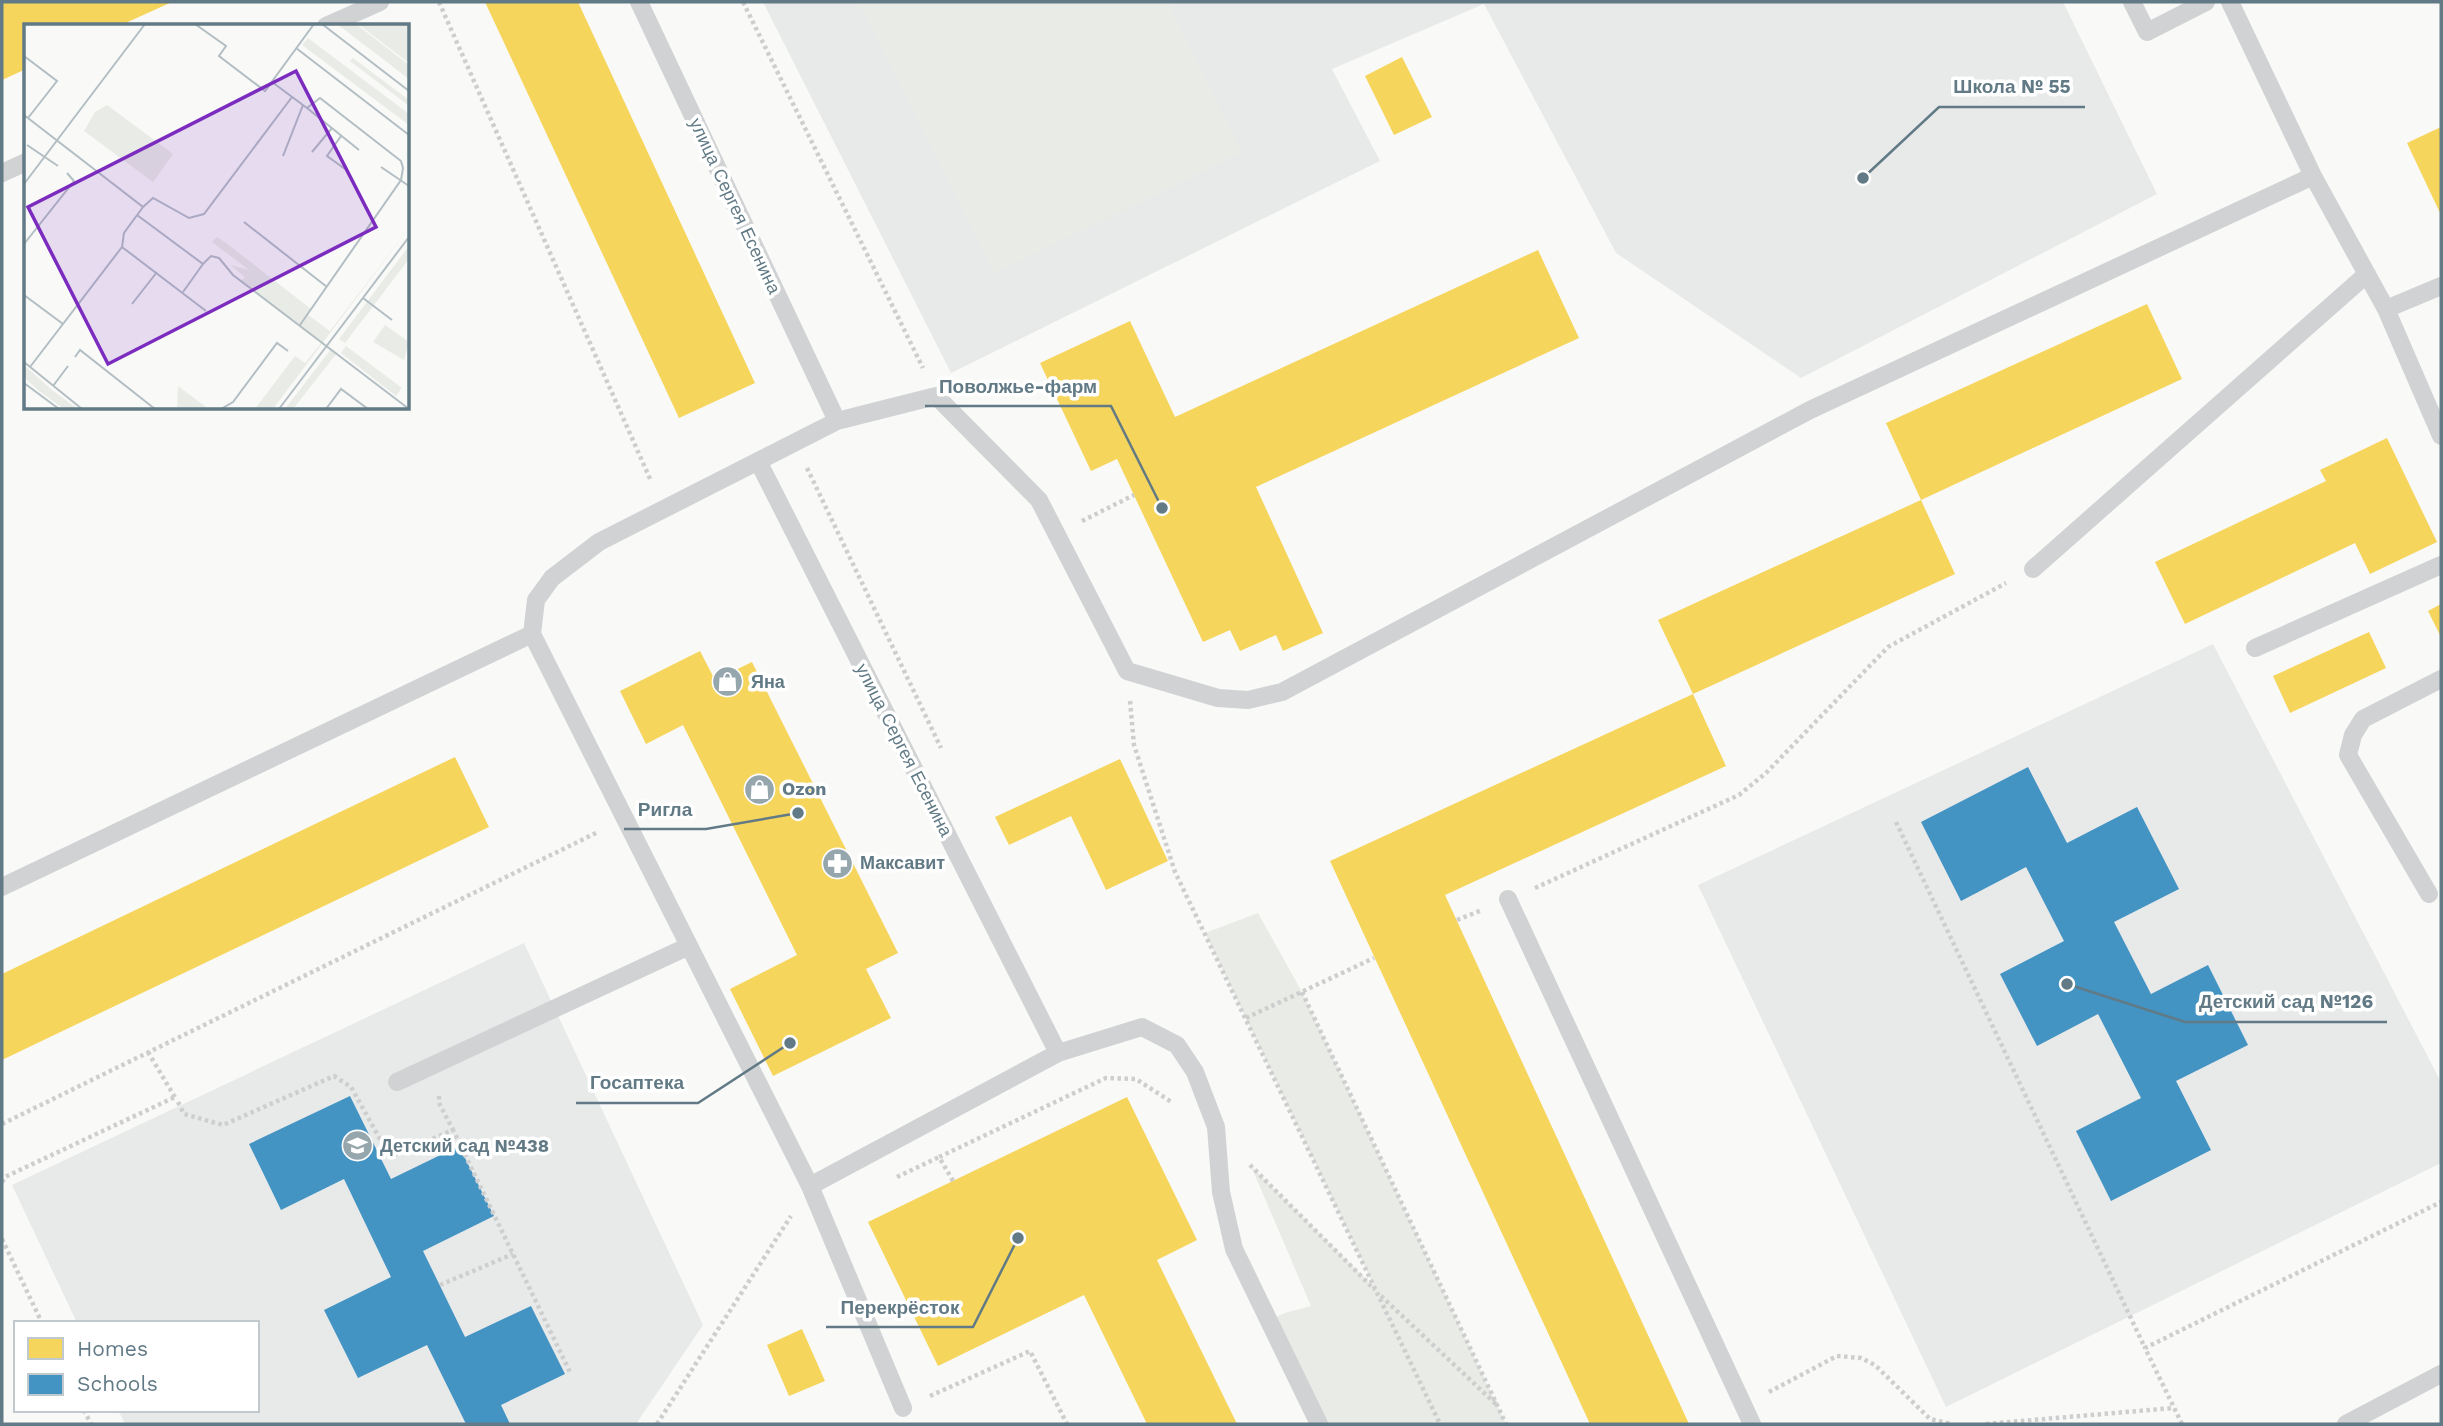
<svg xmlns="http://www.w3.org/2000/svg" width="2443" height="1426" viewBox="0 0 2443 1426" font-family="'Work Sans',sans-serif">
<style>
.built{fill:#e8eaea}
.green{fill:#e9ece6}
.homes{fill:#f6d55c}
.schools{fill:#4393c3}
.lines{fill:none;stroke-linecap:round;stroke-linejoin:round}
.path{stroke:#cececf;stroke-width:4.5;stroke-dasharray:3.5 3.5;stroke-linecap:butt}
.lane{stroke:#d0d2d3;stroke-width:18}
.labels{text-anchor:middle;stroke-width:7;stroke-linejoin:round;paint-order:stroke}
.street-label{font-size:18px;fill:#617a85;stroke:#fff}
.poi-label{font-size:18px;font-weight:bold;fill:#617a85;stroke:#fff;text-anchor:start}
.inset-road{fill:none;stroke:#b3bec3;stroke-width:2}
.view{fill:#7b2cbf;fill-opacity:0.15;stroke:#7b2cbf;stroke-width:3.5}
.inset-edge{fill:none;stroke:#617a85;stroke-width:3.5}
.leader{fill:none;stroke:#617a85;stroke-width:2.5}
.callout-dot{fill:#617a85;stroke:#fff;stroke-width:2.5}
.callout-label{font-size:19px;text-anchor:middle;font-weight:bold;fill:#617a85;stroke:#fff;stroke-width:7;stroke-linejoin:round;paint-order:stroke}
</style>
<rect width="100%" height="100%" fill="#f9f9f8"/>
<path class="built" d="M763,2h1300l94,192 -356,184 -185,-125 -132,-249 -152,65 48,92 -429,212z
M2213,644l228,438v81l-495,244 -248,-522z
M524,943l179,382 -67,99h-511l-7,-14h139v-87h-180l-65,-138z"/>
<path class="green" d="M859,2h308l74,150 -247,122z
M1258,913l44,79 204,432h-187l-51,-104 17,-7 26,-7 -60,-140 124,122 -170,-355z"/>
<path class="homes" d="M2,2h170l-53,24h-93v43l-24,11z
M485,2h93l177,381 -76,35z
M1402,57l30,60 -38,18 -29,-59z
M2441,127v88l-34,-72z
M1538,250l41,88 -323,149 67,146 -40,18 -7,-16 -36,16 -10,-21 -27,12 -86,-183 -26,12 -51,-108 90,-42 45,96z
M2147,304l35,75 -261,121 -35,-77z
M2387,438l50,104 -67,32 -15,-31 -170,81 -30,-62 171,-81 -6,-11z
M1921,500l34,74 -262,120 -35,-74z
M2441,604v33l-13,-26z
M2369,632l17,36 -96,45 -17,-37z
M700,651l15,29 37,-18 146,291 -32,16 25,49 -118,58 -43,-87 67,-34 -114,-230 -37,19 -26,-53z
M1693,694l33,72 -281,129 244,529h-99l-260,-563z
M455,757l34,70 -487,233v-86z
M1120,759l48,102 -62,29 -35,-74 -62,29 -14,-28z
M1127,1097l70,143 -40,20 80,164h-90l-63,-129 -146,71 -70,-144z
M802,1329l23,52 -36,15 -22,-51z"/>
<path class="schools" d="M2028,767l39,76 70,-36 42,82 -65,33 37,72 57,-29 40,80 -72,36 35,69 -100,51 -35,-70 65,-33 -43,-84 -61,32 -37,-72 64,-33 -38,-74 -65,34 -40,-79z
M350,1096l41,83 68,-33 35,70 -71,35 42,86 66,-31 34,68 -64,31 9,19h-44l-39,-79 -69,33 -34,-68 67,-33 -47,-98 -63,31 -32,-66z"/>
<g class="lines">
<path class="path" d="M439,2l212,479
M743,2l180,366
M807,468l134,280
M1082,521l52,-26
M1130,701l4,44 41,127 265,552
M1896,822l249,526
M1535,888l204,-93 27,-22 122,-126 118,-64
M1457,920l25,-10
M1302,992l204,432
M1246,1018l128,-60
M148,1052l28,47
M439,1096v7l14,27
M178,1102l6,12 39,11 111,-49 17,11 39,70 63,-27 117,242
M2,1124l596,-292
M1250,1165l125,125
M897,1177l42,-20
M953,1181l-14,-24 167,-79 30,1 37,24
M2,1182l3,-5 170,-80
M2,1239l40,84
M440,1285l73,-31
M1381,1296l117,110
M1769,1392l68,-36 24,2 14,7 55,54 22,5
M930,1396l100,-45 37,73
M84,1410l7,14
M657,1424l134,-208
M1986,1424l187,-16
M2182,1424l-37,-76 296,-146"/>
<path class="lane" d="M639,2l198,419 -238,121 -47,36 -16,22 -4,34 278,552 93,222
M2132,2l15,30 59,-30
M2230,2l83,174 73,133 55,-23
M326,26l54,-24
M2,173l24,-11
M2386,309l55,127
M837,421l99,-25 103,104 88,171 91,27 30,2 34,-8 528,-282 503,-234
M758,461l300,592 84,-26 35,18 18,27 21,55 5,65 13,57 85,175
M2033,569l334,-295
M2255,648l186,-83
M2,887l530,-253
M2429,894l-81,-139 5,-20 10,-16 78,-40
M1508,899l244,525
M397,1082l292,-136
M810,1186l248,-133
M2346,1424l95,-50"/>
</g>
<defs>
<symbol id="shop-disc" viewBox="-11 -11 22 22"><circle r="9.5" fill="#96a6ad" stroke="#fff"/><path d="M-5-2.5h2.3a2.7 3.5 0 0 1 5.4 0H5L5.5 6h-11ZM-1.5-2.5h3a1.5 2.3 0 0 0-3 0Z" fill="#fff"/></symbol>
<symbol id="pharmacy-disc" viewBox="-11 -11 22 22"><circle r="9.5" fill="#96a6ad" stroke="#fff"/><path d="M-2-6h4v4h4v4h-4v4h-4v-4h-4v-4h4Z" fill="#fff"/></symbol>
<symbol id="school-disc" viewBox="-11 -11 22 22"><circle r="9.5" fill="#96a6ad" stroke="#fff"/><path d="M0-5L7-2L0 1L-7-2ZM-4 1L0 2.5L4 1V4Q0 6-4 4Z" fill="#fff"/></symbol>
</defs>
<g fill-rule="evenodd">
<use href="#shop-disc" x="710" y="664" width="35" height="35"/>
<use href="#shop-disc" x="742" y="772" width="35" height="35"/>
<use href="#pharmacy-disc" x="820" y="846" width="35" height="35"/>
<use href="#school-disc" x="340" y="1128" width="35" height="35"/>
</g>
<g class="labels">
<g class="street-label">
<text transform="translate(735 206) rotate(65)" y="6">улица Сергея Есенина</text>
<text transform="translate(904 750) rotate(63)" y="6">улица Сергея Есенина</text>
</g>
<g class="poi-label">
<text x="751" y="688">Яна</text>
<text x="782" y="795">Ozon</text>
<text x="860" y="869">Максавит</text>
<text x="380" y="1152">Детский сад №438</text>
</g>
</g>
<g transform="translate(24 24)">
<rect width="385" height="385" fill="#f9f9f8"/>
<path d="M313,0h19l53,41v14zM334,0h51v39zM284,14l101,76v11l-107,-80zM329,34l56,42v6l-59,-45zM83,81l66,49 -20,28 -69,-51 11,-19zM385,204l-136,181h-18l40,-53 10,7 17,-21 -81,-61 4,-4 -15,-12 19,5 -37,-28 5,-5 9,6 85,66 -3,6 22,16zM385,222v13l-64,84 -6,-4zM361,301l24,17 -5,18 -31,-18zM322,322l56,42 -6,8 -55,-43zM307,325l6,4 -44,56h-8zM0,341l28,25 26,19h-14l-25,-18 -15,-14zM154,362l28,21 3,2h-32z" fill="#e9ece6"/>
<path class="inset-road" d="M171,0l31,22 -7,10 46,35 49,-67M298,0l87,67M272,24l113,87M0,32l33,25 -29,37M248,58l35,26 13,-10 81,63 2,7 -2,12 -101,145M283,84l52,42M0,91l119,92 -19,26 -2,14 84,64M317,112l-14,20 18,13M3,121l31,21M288,128l20,-24M259,132l20,-51M357,143l28,19M0,160l121,-160M119,183l10,-9 36,20 15,-4 88,-117M113,191l66,49 8,-8 8,2 14,17 176,134M220,198l83,65M0,220l50,-63 -7,-8M159,268l20,-28M0,271l39,29M339,274l29,22M108,280l25,-32M51,333l5,-7 75,59M0,338l58,47M6,343l92,-120M0,359l35,26M29,362l15,-20M197,385l12,-7 44,-59 11,8M255,385l130,-172M302,385l15,-20 27,20"/>
<path class="view" d="M272,47l80,156 -268,137 -80,-157z"/>
<rect width="385" height="385" class="inset-edge"/>
</g>
<path class="leader" d="M1863 178L1939 107H2085M1162 508L1111 406H925M798 813L706 829H624M2067 984L2185 1022H2387M790 1043L698 1103H576M1018 1238L973 1327H826"/>
<g class="callout-dot">
<circle cx="1863" cy="178" r="7"/>
<circle cx="1162" cy="508" r="7"/>
<circle cx="798" cy="813" r="7"/>
<circle cx="2067" cy="984" r="7"/>
<circle cx="790" cy="1043" r="7"/>
<circle cx="1018" cy="1238" r="7"/>
</g>
<g class="callout-label">
<text x="2012" y="93">Школа № 55</text>
<text x="1018" y="393">Поволжье-фарм</text>
<text x="665" y="816">Ригла</text>
<text x="2286" y="1008">Детский сад №126</text>
<text x="637" y="1089">Госаптека</text>
<text x="900" y="1314">Перекрёсток</text>
</g>
<rect width="2443" height="1426" fill="none" stroke="#617a85" stroke-width="7"/>
<rect x="14" y="1321" width="245" height="91" fill="#ffffff" stroke="#c0cace" stroke-width="2"/>
<rect x="28" y="1338" width="35" height="21" fill="#f6d55c" stroke="#c0cace" stroke-width="2"/>
<text x="77" y="1356" font-size="21" fill="#617a85">Homes</text>
<rect x="28" y="1374" width="35" height="21" fill="#4393c3" stroke="#c0cace" stroke-width="2"/>
<text x="77" y="1391" font-size="21" fill="#617a85">Schools</text>
</svg>
